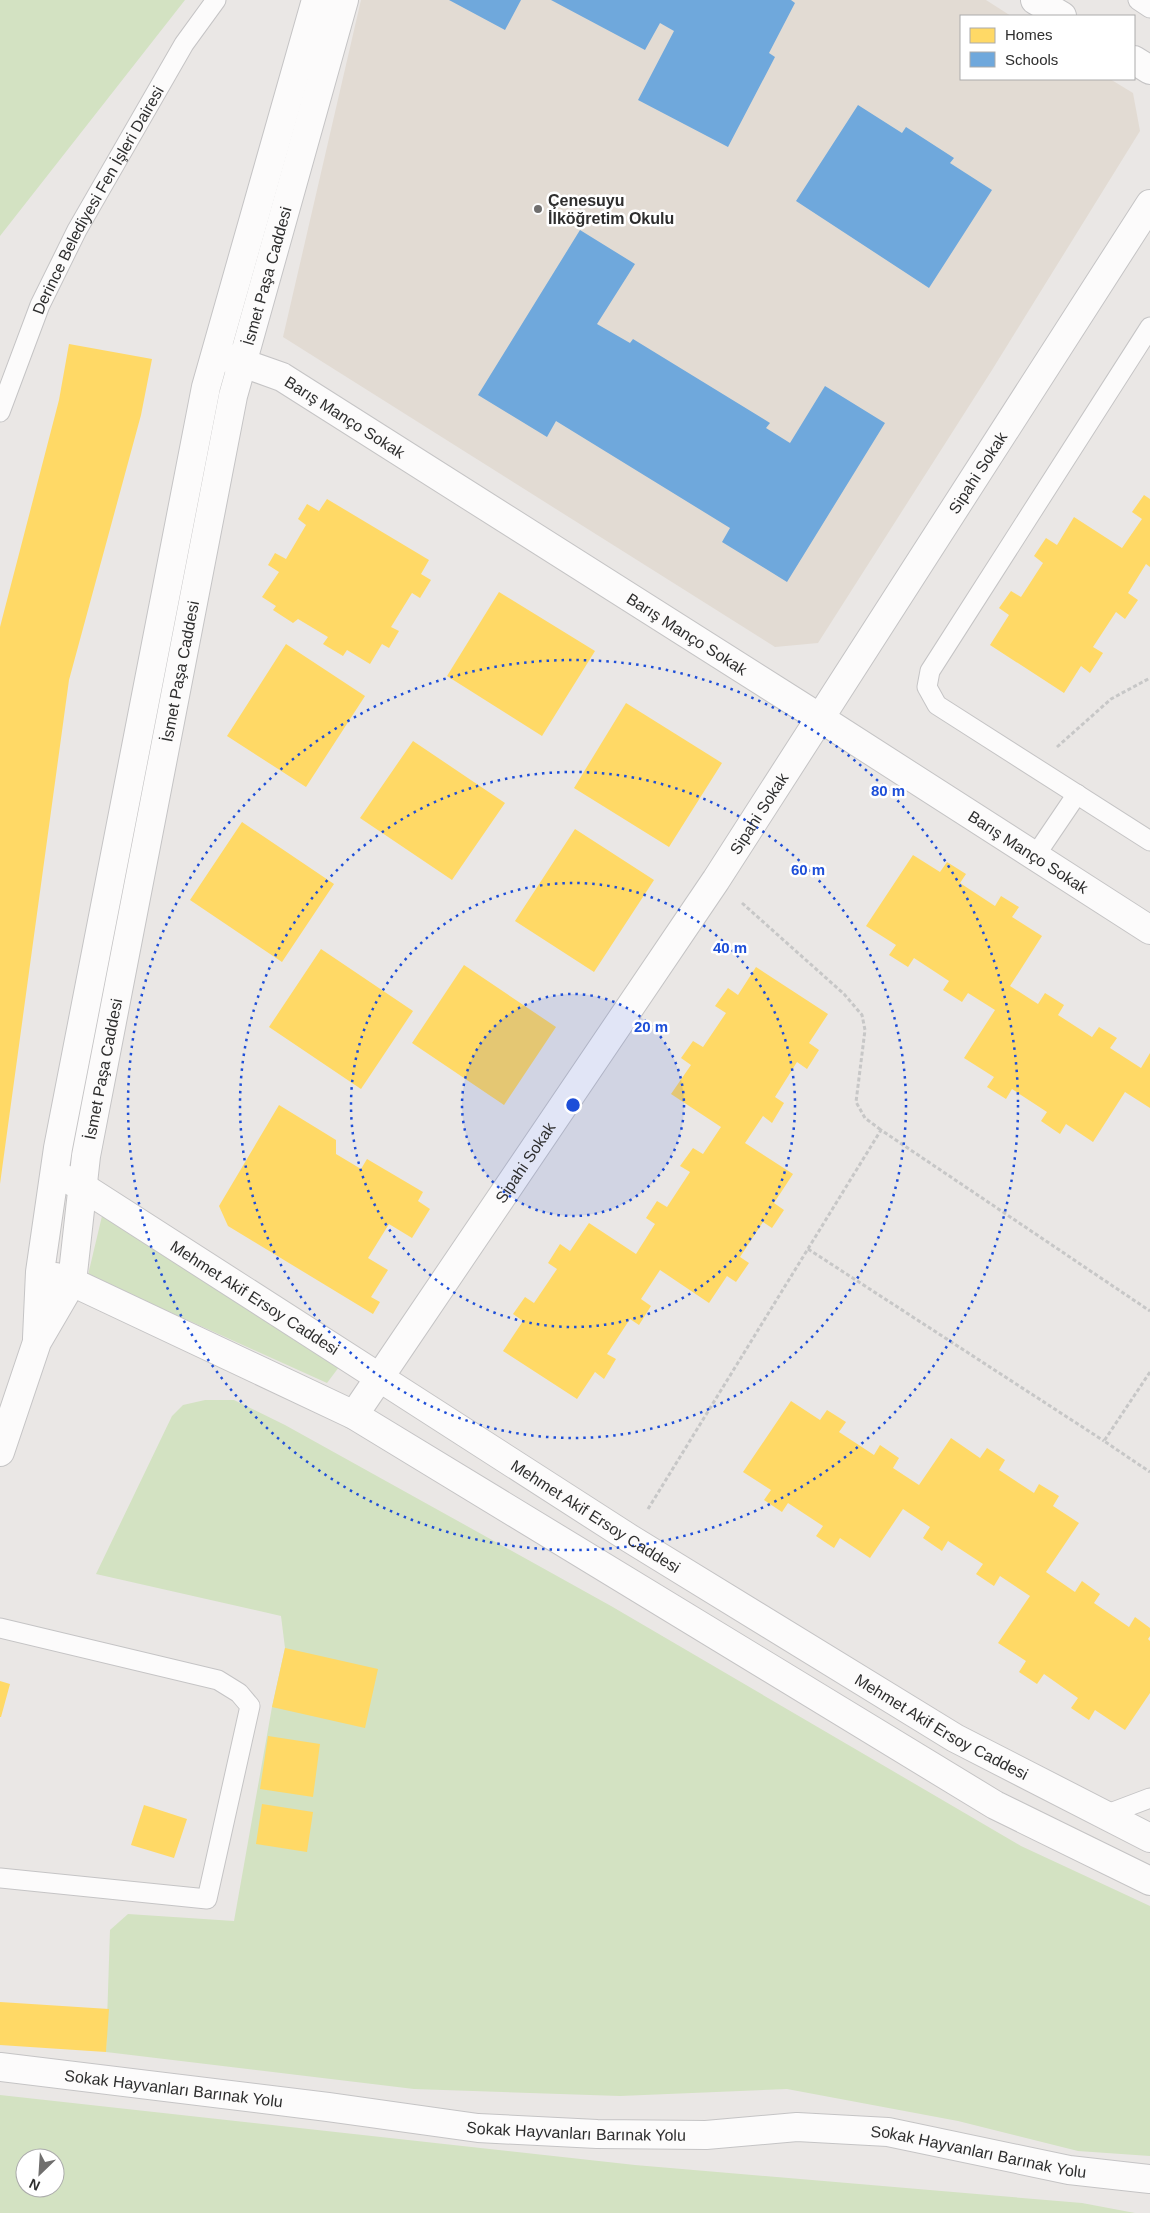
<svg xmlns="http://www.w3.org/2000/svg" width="1150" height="2213" viewBox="0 0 1150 2213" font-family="Helvetica,sans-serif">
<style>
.education{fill:#e2dbd3}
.green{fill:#d3e2c2;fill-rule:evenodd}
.homes{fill:#ffd966}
.schools{fill:#6fa8dc}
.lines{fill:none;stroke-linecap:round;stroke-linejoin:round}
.service-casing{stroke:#c5c4c5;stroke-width:21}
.minor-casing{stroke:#c5c4c5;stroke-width:30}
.path{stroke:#c7c7c7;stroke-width:3;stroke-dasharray:4 2.5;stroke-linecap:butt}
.service{stroke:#fcfbfb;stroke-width:19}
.minor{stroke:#fcfbfb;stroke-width:28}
.ring{fill:none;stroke:#1d4ed8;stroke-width:2.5;stroke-dasharray:2.5 5}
.poi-dot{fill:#706f6e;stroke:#fff;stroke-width:2}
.labels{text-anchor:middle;stroke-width:5;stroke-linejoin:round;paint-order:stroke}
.poi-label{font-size:16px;font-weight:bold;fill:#2e2e2e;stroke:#fff;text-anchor:start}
.street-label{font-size:16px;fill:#2e2e2e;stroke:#fff}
.centre{fill:#1d4ed8;stroke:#fff;stroke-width:2.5}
.ring-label{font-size:15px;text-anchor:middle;font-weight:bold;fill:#1d4ed8;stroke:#fff;stroke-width:5;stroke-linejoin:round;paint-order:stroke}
</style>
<rect width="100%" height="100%" fill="#eae7e5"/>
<path class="education" d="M361,0h625l25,16h-50v63h149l23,14 7,38 -148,239 -174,273 -43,4 -492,-310z"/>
<path class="green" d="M0,0h185l-185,236z
M102,1216l237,151 -12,16 -239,-108z
M205,1400h29l51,25 326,181 410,240 129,60v250l-72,-5 -120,-30 -171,-32 -167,7 -206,-7 -308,-37 4,-122 18,-16 106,7 38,-214 13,-59 -4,-32 -185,-42 76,-158 11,-11z
M0,2095l635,70 447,38 53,10h-1135zM25,2158h30v30h-30z"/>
<path class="homes" d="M69,344l83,15 -11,56 -72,265 -69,504v-557l59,-227z
M1144,495l6,4v68l-4,-3 -18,29 10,7 -13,19 -9,-7 -23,35 10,6 -13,20 -9,-7 -17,27 -74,-48 19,-30 -10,-7 12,-17 10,6 22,-34 -9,-7 12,-18 11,7 17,-28 48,31 20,-29 -10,-7z
M327,499l102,61 -8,14 10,6 -11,18 -8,-5 -21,34 8,4 -10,17 -7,-4 -12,20 -23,-14 -4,6 -20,-12 5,-7 -30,-18 -5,4 -20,-13 3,-4 -14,-9 17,-25 -11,-7 7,-12 11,6 20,-34 -8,-6 9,-15 12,7z
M499,592l96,59 -53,85 -95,-60z
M286,644l79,52 -59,91 -79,-51z
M626,703l96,60 -53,84 -95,-59z
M413,741l92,62 -53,77 -92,-62z
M242,822l92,62 -52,78 -92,-62z
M575,829l79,51 -60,92 -79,-51z
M913,855l27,17 7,-10 19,12 -6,9 35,23 6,-10 18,11 -7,10 30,19 -32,50 28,18 7,-11 19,12 -6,10 34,22 7,-10 18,11 -7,10 31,20 9,-15v55l-25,-16 -32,50 -27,-18 -6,10 -19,-13 6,-9 -35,-23 -6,10 -19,-12 7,-10 -30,-19 31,-48 -27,-17 -6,9 -19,-12 6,-9 -35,-23 -6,9 -19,-12 7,-10 -30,-19z
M321,949l92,62 -52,78 -92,-62z
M464,965l92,62 -52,78 -92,-62z
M756,967l72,47 -19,29 10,7 -12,19 -10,-7 -22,35 9,6 -12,20 -9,-7 -18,27 48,31 -19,29 10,7 -12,18 -9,-6 -23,35 9,6 -13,19 -9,-6 -18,27 -49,-33 -19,29 10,7 -12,19 -9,-6 -23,35 9,5 -12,20 -9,-7 -18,27 -74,-48 20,-30 -10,-7 12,-17 9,6 23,-34 -9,-6 12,-19 10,7 19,-28 47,31 19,-30 -9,-6 11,-17 10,6 23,-35 -10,-6 13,-18 10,6 18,-27 -50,-33 20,-29 -10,-7 12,-17 10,6 23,-34 -11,-7 13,-18 10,7z
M279,1105l57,35v14l25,15 6,-10 56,33 -5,9 12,8 -18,29 -23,-14 -21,34 20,12 -17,27 9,5 -7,12 -145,-88 -9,-20z
M791,1401l29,19 7,-10 19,12 -7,10 35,23 6,-10 19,13 -6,10 26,17 32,-47 29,20 7,-10 18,12 -6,10 35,23 5,-9 20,12 -6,10 26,17 -33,49 29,20 7,-11 18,13 -6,9 35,24 6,-10 15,11v8l-2,3 2,2v52l-25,37 -30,-20 -6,10 -18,-12 7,-10 -34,-24 -7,10 -18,-12 7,-11 -28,-18 32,-47 -30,-20 -6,10 -18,-12 7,-10 -35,-23 -6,10 -19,-13 7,-11 -27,-18 -33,49 -30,-20 -6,10 -18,-12 7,-10 -35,-23 -6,9 -18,-12 7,-10 -28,-18z
M285,1648l93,21 -13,59 -93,-21z
M0,1681l10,3 -9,33h-1z
M268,1736l52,8 -7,53 -53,-8z
M262,1804l51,8 -6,40 -51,-8z
M144,1805l43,14 -13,39 -43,-13z
M0,2002l109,7 -3,43 -106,-7z"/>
<path class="schools" d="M449,0h72l-16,30z
M551,0h240l4,3 -26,50 6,4 -47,90 -90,-47 36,-69 -14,-8 -15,27z
M858,105l44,28 4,-6 48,31 -4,5 42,27 -63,98 -133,-87z
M580,230l55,34 -38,60 33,19 3,-4 137,84 -4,5 24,15 35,-57 60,37 -98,159 -65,-40 8,-14 -174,-107 -9,16 -69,-42z"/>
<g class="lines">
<defs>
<g id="service">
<path d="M1138,0l12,8"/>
<path d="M1150,327l-220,344 -3,16 10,18 213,136"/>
<path id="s1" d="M0,412l40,-107 37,-75 107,-186 32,-44"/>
<path d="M1035,856l42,-62"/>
<path d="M0,1628l218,52 21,13 11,13 -43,193 -207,-21"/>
<path d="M1105,1815l45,-17"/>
</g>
<g id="minor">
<path d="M1035,0l27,16"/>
<path d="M1134,60l16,10"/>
<path id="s2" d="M226,357l56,20 538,341 330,212"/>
<path id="s3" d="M69,1180l14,7 546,351 326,200 195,100"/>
<path d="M56,1277l16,5 282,133 641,390 155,76"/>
<path d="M37,1338l3,-66 18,-124 148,-761 110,-387"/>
<path id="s4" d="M354,1415l362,-535 434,-676"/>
<path id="s5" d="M0,1452l37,-110 35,-60 14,-126 147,-760 111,-396"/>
<path id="s6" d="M0,2067l328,40 150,21 119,6 109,1 91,-8 91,5 181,38 81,9"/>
</g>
</defs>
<use href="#service" class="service-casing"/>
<use href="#minor" class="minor-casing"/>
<path class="path" d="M1057,747l54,-48 39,-21
M742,903l102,91 18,21 3,15 -9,72 9,16 16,12
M808,1249l296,192
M1150,1372l-46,69 46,31
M648,1509l233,-379 269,181"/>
<use href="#service" class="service"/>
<use href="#minor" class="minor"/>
</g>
<circle cx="573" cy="1105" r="111" fill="#1d4ed8" fill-opacity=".12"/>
<g class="ring">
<circle cx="573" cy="1105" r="111"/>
<circle cx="573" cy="1105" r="222"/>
<circle cx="573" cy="1105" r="333"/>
<circle cx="573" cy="1105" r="445"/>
</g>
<circle class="poi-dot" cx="538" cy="209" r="5"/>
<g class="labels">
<g class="poi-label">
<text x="548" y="206">Çenesuyu<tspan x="548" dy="18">İlköğretim Okulu</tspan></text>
</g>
<g class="street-label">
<text dy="6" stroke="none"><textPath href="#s1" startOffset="234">Derince Belediyesi Fen İşleri Dairesi</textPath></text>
<text dy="6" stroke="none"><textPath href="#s5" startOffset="1211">İsmet Paşa Caddesi</textPath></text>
<text dy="6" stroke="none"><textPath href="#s2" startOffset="134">Barış Manço Sokak</textPath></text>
<text dy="6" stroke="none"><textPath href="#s4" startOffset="1130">Sipahi Sokak</textPath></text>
<text dy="6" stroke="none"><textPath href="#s2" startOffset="539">Barış Manço Sokak</textPath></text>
<text dy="6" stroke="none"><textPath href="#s5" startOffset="806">İsmet Paşa Caddesi</textPath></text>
<text dy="6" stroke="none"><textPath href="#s4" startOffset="725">Sipahi Sokak</textPath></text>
<text dy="6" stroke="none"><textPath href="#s2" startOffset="944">Barış Manço Sokak</textPath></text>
<text dy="6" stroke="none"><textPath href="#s5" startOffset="401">İsmet Paşa Caddesi</textPath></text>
<text dy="6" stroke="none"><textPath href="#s4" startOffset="305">Sipahi Sokak</textPath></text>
<text dy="6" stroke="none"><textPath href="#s3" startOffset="220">Mehmet Akif Ersoy Caddesi</textPath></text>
<text dy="6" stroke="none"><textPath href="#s3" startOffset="625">Mehmet Akif Ersoy Caddesi</textPath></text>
<text dy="6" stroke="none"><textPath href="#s3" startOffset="1030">Mehmet Akif Ersoy Caddesi</textPath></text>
<text dy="6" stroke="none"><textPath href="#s6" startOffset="175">Sokak Hayvanları Barınak Yolu</textPath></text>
<text dy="6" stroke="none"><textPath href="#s6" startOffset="580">Sokak Hayvanları Barınak Yolu</textPath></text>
<text dy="6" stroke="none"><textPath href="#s6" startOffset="985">Sokak Hayvanları Barınak Yolu</textPath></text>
</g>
</g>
<circle cx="573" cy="1105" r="8" class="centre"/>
<g class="ring-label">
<text x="888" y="796">80 m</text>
<text x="808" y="875">60 m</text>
<text x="730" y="953">40 m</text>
<text x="651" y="1032">20 m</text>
</g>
<rect x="960" y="15" width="175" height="65" fill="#ffffff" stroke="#ababab"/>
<rect x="970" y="28" width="25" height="15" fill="#ffd966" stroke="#ababab"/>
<text x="1005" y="40" font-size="15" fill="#2e2e2e">Homes</text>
<rect x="970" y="52" width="25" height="15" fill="#6fa8dc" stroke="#ababab"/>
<text x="1005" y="65" font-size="15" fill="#2e2e2e">Schools</text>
<g transform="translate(40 2173) rotate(205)"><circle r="24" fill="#ffffff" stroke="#ababab"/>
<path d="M0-4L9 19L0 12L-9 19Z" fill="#706f6e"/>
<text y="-8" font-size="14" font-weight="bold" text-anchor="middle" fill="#2e2e2e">N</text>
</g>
</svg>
